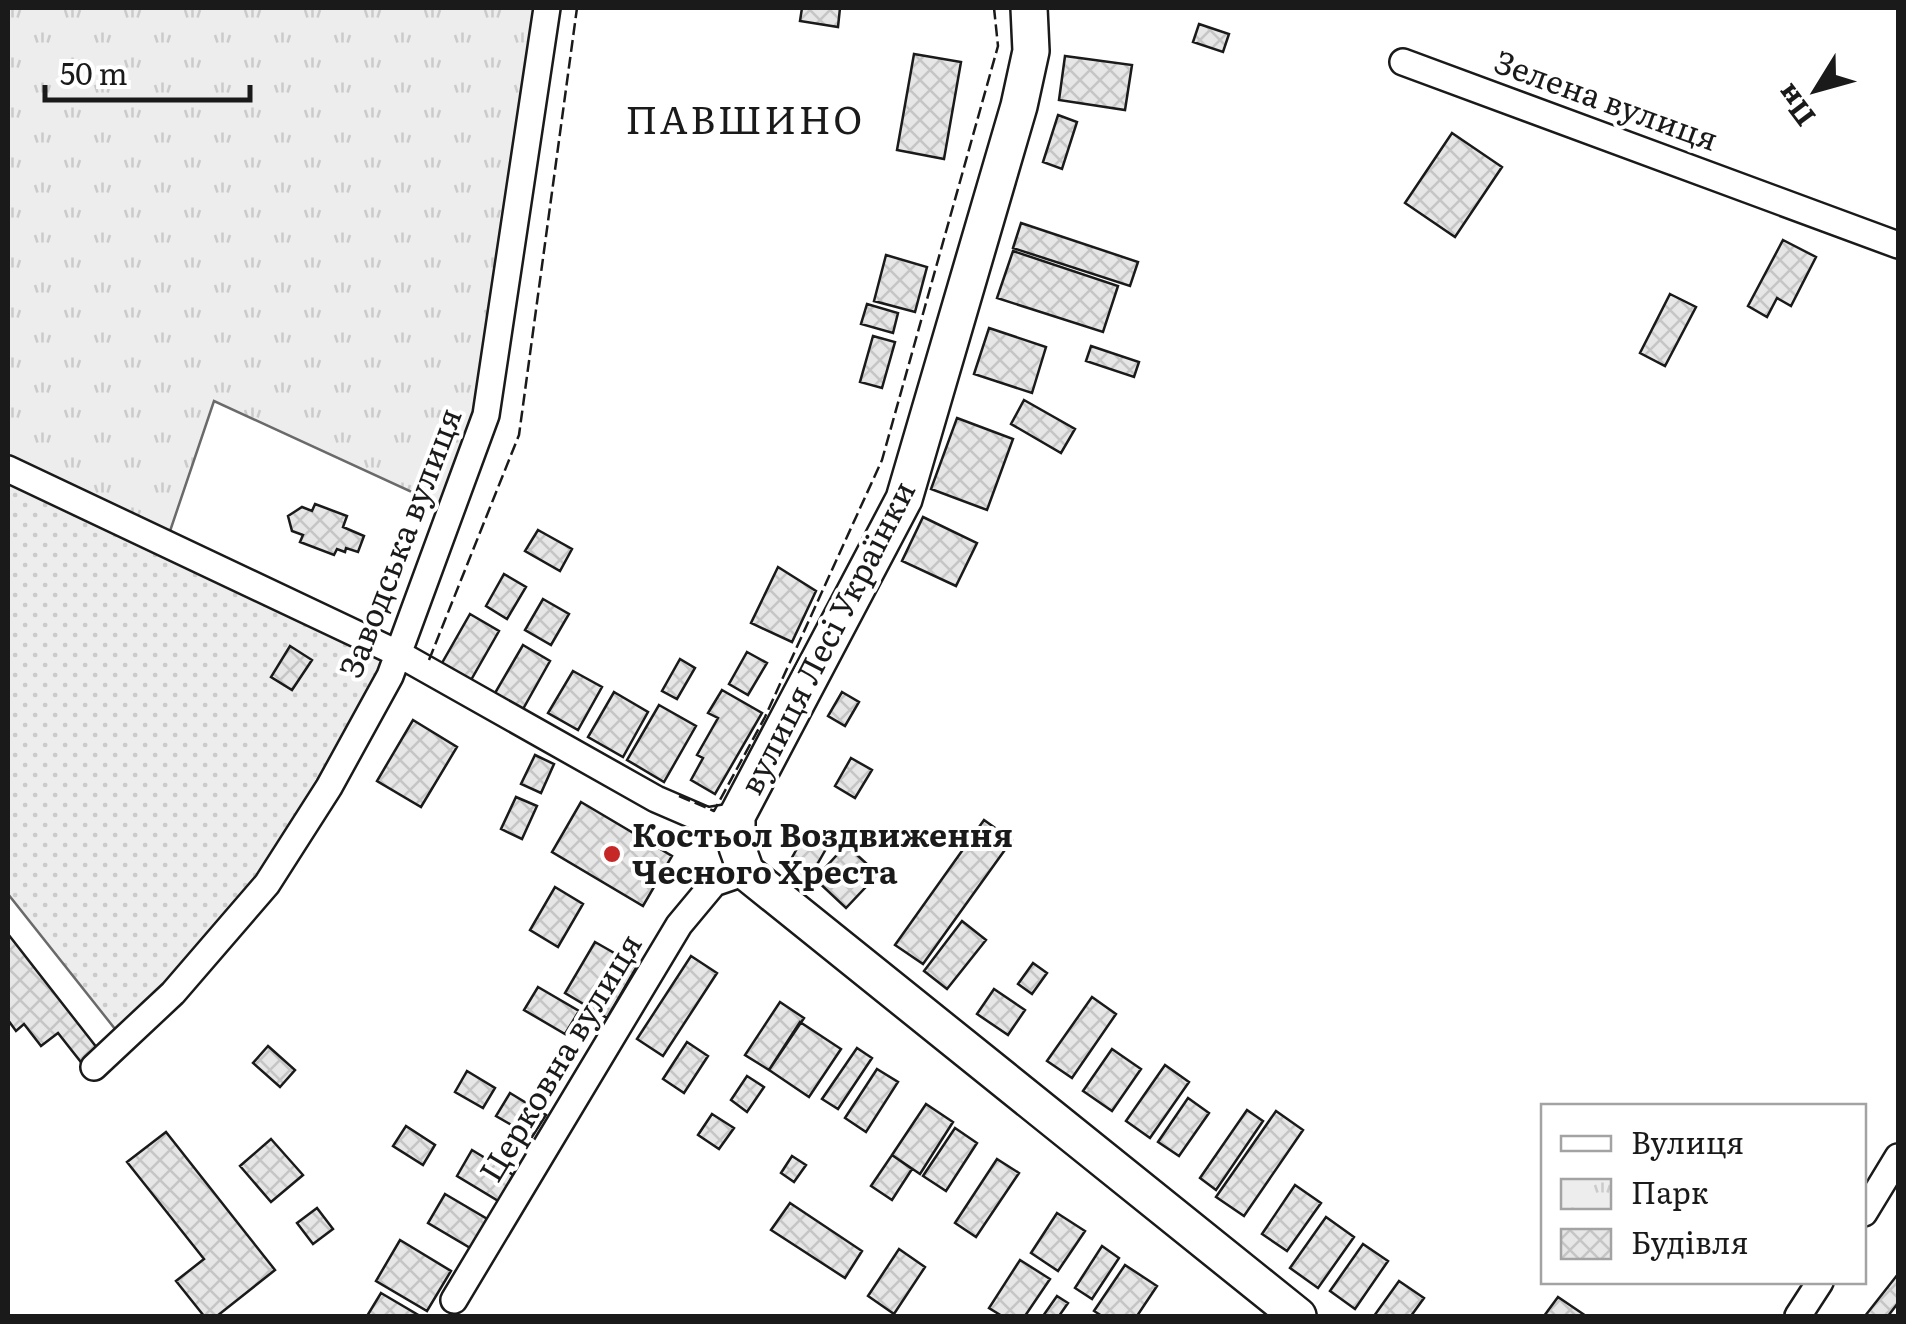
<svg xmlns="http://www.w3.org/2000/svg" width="1906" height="1324" viewBox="0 0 1906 1324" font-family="Literata,serif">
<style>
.grass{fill:url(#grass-dots);stroke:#6a6a6a;stroke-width:2.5}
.park{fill:url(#park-tufts);stroke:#6a6a6a;stroke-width:2.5}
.building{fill:url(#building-cross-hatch);stroke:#1a1a1a;stroke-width:2.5}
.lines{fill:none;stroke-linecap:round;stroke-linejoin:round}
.street-casing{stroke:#1a1a1a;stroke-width:30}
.secondary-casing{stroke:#1a1a1a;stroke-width:40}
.street{stroke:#fff;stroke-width:25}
.secondary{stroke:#fff;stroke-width:35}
.fence{stroke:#1a1a1a;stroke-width:2.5;stroke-dasharray:12 5;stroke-linecap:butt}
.poi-dot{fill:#c62828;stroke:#fff;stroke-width:4}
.labels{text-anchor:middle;stroke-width:8;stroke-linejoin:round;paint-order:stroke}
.street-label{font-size:32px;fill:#1a1a1a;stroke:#fff}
.poi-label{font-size:32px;font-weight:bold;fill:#1a1a1a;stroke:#fff;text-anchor:start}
.quarter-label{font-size:38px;letter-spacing:2.5px;fill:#1a1a1a;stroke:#fff}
</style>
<defs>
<pattern id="grass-dots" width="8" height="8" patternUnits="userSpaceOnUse" patternTransform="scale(2.5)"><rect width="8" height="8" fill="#ededed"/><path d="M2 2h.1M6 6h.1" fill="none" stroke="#cbcbcb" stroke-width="1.8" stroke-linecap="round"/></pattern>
<pattern id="park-tufts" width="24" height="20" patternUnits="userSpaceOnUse" patternTransform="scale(2.5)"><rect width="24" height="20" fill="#ededed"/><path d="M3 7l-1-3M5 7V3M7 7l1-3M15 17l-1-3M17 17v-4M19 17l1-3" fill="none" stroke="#cbcbcb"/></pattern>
<pattern id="building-cross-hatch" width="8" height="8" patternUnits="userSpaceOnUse" patternTransform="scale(2.5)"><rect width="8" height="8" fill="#e6e6e6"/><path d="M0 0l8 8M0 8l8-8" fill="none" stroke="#c5c5c5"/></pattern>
</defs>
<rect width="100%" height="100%" fill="#fff"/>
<path class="grass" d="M8,469l391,185 -132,230 -144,155 -115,-145z"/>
<path class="park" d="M8,8h539l-43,292 -51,211 -239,-110 -48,142 -158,-74z"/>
<path class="building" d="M802,8h38l-2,19 -38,-6z
M1199,24l30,10 -6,18 -30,-10z
M914,54l47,8 -17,97 -47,-9z
M1065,56l67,9 -7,45 -66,-10z
M1058,115l19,7 -15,47 -19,-7z
M1452,133l50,34 -47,70 -50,-34z
M1021,223l117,39 -8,24 -117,-38z
M1783,240l33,17 -25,49 -14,-8 -10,19 -19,-11z
M1013,251l105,35 -15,46 -106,-34z
M886,255l41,12 -12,45 -41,-11z
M1670,294l26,13 -31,59 -25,-13z
M867,304l31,9 -5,20 -32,-9z
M989,328l57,19 -14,46 -58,-19z
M873,336l22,6 -13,46 -22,-6z
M1091,346l48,16 -5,15 -48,-16z
M1024,400l51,29 -14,24 -50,-29z
M957,418l56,21 -26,71 -56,-21z
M315,504l32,12 -4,11 21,9 -6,16 -12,-4 -1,4 -8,-3 -3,6 -34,-13 3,-7 -11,-4 -4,-15 14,-9 10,4z
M923,517l54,26 -21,43 -54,-25z
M538,530l34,19 -12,22 -35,-20z
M778,567l38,24 -24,51 -41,-19z
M504,574l22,13 -19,32 -21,-13z
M543,599l26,15 -18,31 -26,-15z
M470,614l29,17 -28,49 -29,-17z
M523,645l27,16 -27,48 -28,-16z
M290,646l22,14 -20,30 -21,-13z
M747,652l20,11 -19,32 -19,-11z
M680,659l15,9 -18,31 -15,-8z
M573,671l29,16 -24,43 -30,-17z
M722,690l40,23 -47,81 -24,-14 12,-22 -6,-3 21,-37 -10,-5z
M614,692l34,20 -25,45 -35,-20z
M842,692l17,10 -14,24 -17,-10z
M659,705l37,21 -32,56 -37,-22z
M413,720l44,27 -36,60 -44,-26z
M535,755l19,9 -13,29 -20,-9z
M851,758l21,12 -17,28 -20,-12z
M516,797l21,9 -15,33 -21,-10z
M581,802l91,54 -29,50 -91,-54z
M984,820l28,20 -89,124 -28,-19z
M808,829l22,13 -23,40 -22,-12z
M846,845l32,29 -32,34 -31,-29z
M555,887l28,17 -25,43 -28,-17z
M962,921l24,19 -39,49 -23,-18z
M8,934l93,119 -17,13 -26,-33 -17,13 -17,-22 -8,7 -8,-11z
M595,942l42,24 -30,52 -42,-25z
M691,956l26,17 -54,83 -26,-17z
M1033,963l14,10 -15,21 -14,-10z
M538,987l41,24 -14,23 -41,-24z
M994,989l31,21 -17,25 -31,-21z
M1092,997l24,17 -44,64 -25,-17z
M780,1002l24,16 -35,52 -24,-15z
M800,1022l41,27 -32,48 -40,-27z
M687,1042l21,14 -24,37 -21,-14z
M268,1046l27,24 -15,17 -27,-24z
M857,1048l15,10 -34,51 -16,-10z
M1112,1049l29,20 -29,42 -29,-20z
M1165,1065l24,17 -39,56 -24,-17z
M877,1069l21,13 -32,50 -21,-14z
M467,1071l28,17 -12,20 -28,-16z
M747,1076l17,11 -17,25 -16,-12z
M510,1093l36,22 -14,22 -36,-21z
M1188,1098l21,15 -30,43 -21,-14z
M926,1104l27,18 -33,52 -28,-19z
M1247,1110l16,11 -47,69 -16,-12z
M1276,1111l27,19 -59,86 -28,-19z
M712,1114l22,14 -15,21 -21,-14z
M406,1126l29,19 -12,20 -30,-19z
M955,1128l22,15 -31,48 -23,-15z
M166,1132l109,138 -58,46h-13l-28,-35 28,-22 -77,-97z
M271,1139l32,36 -32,27 -31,-36z
M472,1150l43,26 -15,26 -43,-26z
M892,1155l20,14 -20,31 -21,-14z
M792,1156l14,9 -12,17 -13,-9z
M997,1159l22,14 -43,64 -21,-14z
M1295,1185l26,18 -34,48 -25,-17z
M445,1194l44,26 -17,29 -44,-26z
M790,1203l72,48 -17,27 -74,-48z
M317,1208l16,21 -20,15 -16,-21z
M1057,1213l28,18 -27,40 -27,-18z
M1326,1217l28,20 -36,51 -28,-20z
M400,1240l51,31 -24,40 -51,-30z
M1363,1244l25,17 -33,48 -25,-18z
M1102,1246l17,12 -27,41 -17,-11z
M899,1249l26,18 -31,47 -26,-18z
M1020,1260l30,19 -25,37h-23l-13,-8z
M1125,1265l32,21 -20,30h-35l-8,-5z
M1898,1274v29l-10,13h-23z
M1399,1281l25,17 -13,18h-37z
M381,1293l39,23h-53z
M1057,1296l11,7 -9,13h-16z
M1558,1297l28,19h-42z"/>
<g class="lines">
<defs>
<path id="street" d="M1403,62l495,183
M8,469l391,185 257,145 51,22 30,-5
M94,1067l79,-74 94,-109 62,-97 61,-111 96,-261 61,-407
M1864,1213l34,-56
M454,1300l225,-375 35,-42 32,-11
M1798,1316l22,-34"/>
<path id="secondary" d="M1029,8l2,43 -12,55 -115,393 -167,317v31l9,25 552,444"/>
</defs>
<use href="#street" class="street-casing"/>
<use href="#secondary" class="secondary-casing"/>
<use href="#street" class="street"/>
<use href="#secondary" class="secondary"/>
<path class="fence" d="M429,660l90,-225 58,-427
M679,796l35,15 51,-94 117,-257 116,-414 -4,-38"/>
</g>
<circle class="poi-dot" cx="612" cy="854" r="10"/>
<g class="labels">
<g class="street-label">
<text transform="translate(1606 101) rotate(20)" y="11">Зелена вулиця</text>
<text transform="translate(401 543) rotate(-69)" y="11">Заводська вулиця</text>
<text transform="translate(828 638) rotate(-63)" y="11">вулиця Лесі Українки</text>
<text transform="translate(561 1058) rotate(-59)" y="11">Церковна вулиця</text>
</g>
<g class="poi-label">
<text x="632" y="847">Костьол Воздвиження<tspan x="632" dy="37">Чесного Хреста</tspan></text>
</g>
<g class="quarter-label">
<text x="745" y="134">ПАВШИНО</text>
</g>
</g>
<rect width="1906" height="1324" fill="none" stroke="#1a1a1a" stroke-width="20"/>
<rect x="1541" y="1104" width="325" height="180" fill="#ffffff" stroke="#a3a3a3" stroke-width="2.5"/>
<rect x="1561" y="1136" width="50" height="15" fill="#ffffff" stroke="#a3a3a3" stroke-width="2.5"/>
<text x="1631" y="1154" font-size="30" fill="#1a1a1a">Вулиця</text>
<rect x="1561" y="1179" width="50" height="30" fill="url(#park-tufts)" stroke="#a3a3a3" stroke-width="2.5"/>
<text x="1631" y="1204" font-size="30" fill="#1a1a1a">Парк</text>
<rect x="1561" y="1229" width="50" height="30" fill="url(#building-cross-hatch)" stroke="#a3a3a3" stroke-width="2.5"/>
<text x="1631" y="1254" font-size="30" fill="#1a1a1a">Будівля</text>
<g transform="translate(1816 90) rotate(233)" stroke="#ffffff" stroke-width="8" paint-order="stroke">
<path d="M0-8L18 38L0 25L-18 38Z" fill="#1a1a1a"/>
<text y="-15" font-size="28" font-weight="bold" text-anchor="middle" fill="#1a1a1a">Пн</text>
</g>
<path d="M45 85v15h205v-15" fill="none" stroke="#1a1a1a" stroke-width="5"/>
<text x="60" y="85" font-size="30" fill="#1a1a1a" stroke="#ffffff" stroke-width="8" paint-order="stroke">50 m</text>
</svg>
